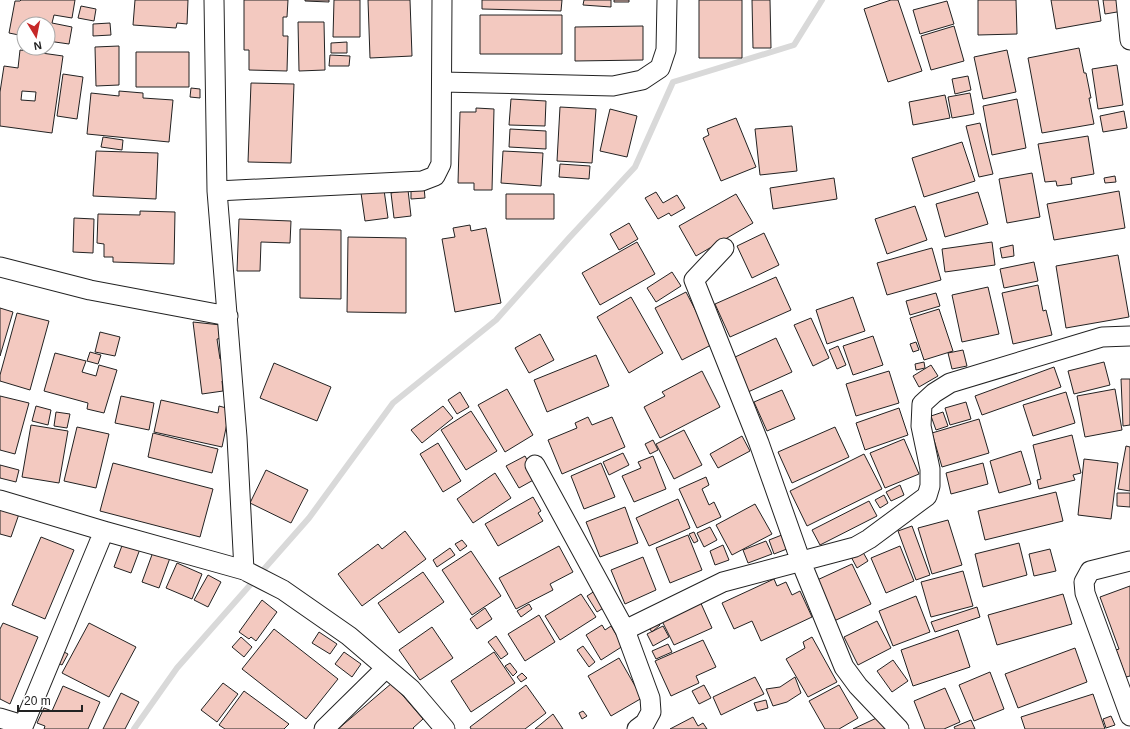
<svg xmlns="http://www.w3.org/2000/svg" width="1130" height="729" viewBox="0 0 1130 729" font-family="Arial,sans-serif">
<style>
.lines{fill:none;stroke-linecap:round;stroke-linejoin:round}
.stream{stroke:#d9d9d9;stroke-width:6}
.building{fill:#f3c9c0;stroke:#222;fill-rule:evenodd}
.street-casing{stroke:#222;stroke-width:21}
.street{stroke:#fff;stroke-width:19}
</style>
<rect width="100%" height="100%" fill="#fff"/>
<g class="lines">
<path class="stream" d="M134,729l43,-61 132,-150 84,-115 103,-83 73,-82 66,-71 38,-85 121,-37 28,-45"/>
</g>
<path class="building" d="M21,0h54l-3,18 -18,-3 -2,8 20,4 -3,17 -21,-3v-17h-24v12l-15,-3 6,-32h5z
M135,0h53l-1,24 -10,-1 -1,5 -43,-3z
M244,0h44l-1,17h-4v19h5l-1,35 -38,-1v-20h-5z
M305,0h24v2l-24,-1z
M334,0h26v37h-27z
M368,0h42l2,56 -42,2z
M482,0h80l-1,11 -79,-2z
M584,0h27v7l-28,-2z
M614,0h15v2h-15z
M699,0h43v58h-43z
M752,0h18l1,48h-18z
M891,0h7l24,71 -34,11 -24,-73z
M978,0h38l1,34 -39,1z
M1051,0h47l3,21 -45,8z
M1103,0h18l2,11 -18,3z
M947,1l7,23 -34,10 -7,-24z
M81,6l15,3 -2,12 -16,-3z
M480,15h82v39h-82z
M298,22h26l1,48 -26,1z
M110,23l1,12 -18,1v-12z
M643,26v34l-68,1v-34z
M954,26l10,35 -33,9 -10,-34z
M347,42v11h-16v-10z
M119,46v39l-23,1 -1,-39z
M1079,48l5,25h2l5,25h-2l5,26 -52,9 -14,-75z
M20,50l43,6 -11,77 -52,-7v-34l4,-26 14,2zM22,91l14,1 -1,9 -14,-1z
M1007,50l9,42 -33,7 -9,-42z
M136,52h53v35h-53z
M330,55l20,1 -1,10h-20z
M1117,65l6,40 -25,4 -6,-40z
M63,74l20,3 -6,42 -20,-3z
M968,76l3,14 -16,4 -3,-15z
M251,83l43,1 -3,79 -43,-1z
M191,88l9,1v9l-10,-1z
M119,91l24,2v5l30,2 -4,42 -82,-8 4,-41 28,3z
M970,93l4,21 -22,4 -4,-21z
M945,95l5,23 -37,7 -4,-23z
M511,99l35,2 -1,25 -36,-1z
M1017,99l9,49 -34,7 -9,-49z
M560,107l36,2 -4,54 -35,-2z
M476,108l18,1 -2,81h-18v-7h-16l2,-71h16z
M610,109l27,7 -10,41 -27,-6z
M1124,111l3,17 -24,4 -3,-16z
M736,118l20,49 -35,14 -18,-43 6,-3 -2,-6z
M980,123l13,51 -14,3 -13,-51z
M792,126l5,45 -37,4 -5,-46z
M510,129l36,2v18l-37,-2z
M1088,136l6,38 -23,4 1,6 -15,2 -1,-5 -11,1 -7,-38z
M103,137l20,3 -1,10 -21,-3z
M962,142l13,39 -51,16 -12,-39z
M96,151l62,2 -2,46 -63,-3z
M503,151l40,2 -2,33 -40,-3z
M560,164l30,2 -1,13 -30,-2z
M1032,173l8,44 -33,6 -8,-44z
M1115,176l1,6 -11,1 -1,-5z
M834,178l3,21 -64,10 -3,-21z
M424,187l1,11 -14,1v-11z
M384,190l4,28 -23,3 -4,-28z
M408,190l3,26 -17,2 -3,-25z
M1119,191l6,37 -71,12 -7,-36z
M656,192l7,11 14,-8 8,13 -14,8 -2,-3 -11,6 -13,-21z
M978,192l10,32 -43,13 -9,-33z
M506,194h48v25h-48z
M736,194l17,29 -57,33 -17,-30z
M915,206l12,34 -40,14 -12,-35z
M140,211l35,1 -1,52 -61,-2v-5h-9v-13l-7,-1 1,-29 42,1z
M74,218l20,1 -1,34 -20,-1z
M239,219l52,2 -1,22 -29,-1 -1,29h-23z
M629,223l9,16 -19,11 -9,-16z
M470,225l1,6 15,-3 15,75 -46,9 -13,-73 13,-2 -2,-9z
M300,229l41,1v69l-41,-1z
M764,233l15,32 -27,13 -15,-32z
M348,237l58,1v75l-59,-1z
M637,242l18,32 -55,31 -18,-32z
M992,242l3,23 -50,7 -3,-23z
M1013,245l1,11 -12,2 -2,-10z
M932,248l9,32 -54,15 -10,-32z
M1118,255l11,62 -63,11 -10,-62z
M1034,262l4,19 -34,7 -4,-19z
M672,272l9,14 -25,16 -9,-14z
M776,277l15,33 -61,27 -15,-33z
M1038,285l5,26 3,-1 6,25 -39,9 -11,-51z
M988,287l11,47 -37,8 -10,-47z
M686,292l27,52 -31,16 -27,-52z
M936,293l4,13 -30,9 -4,-14z
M631,297l32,56 -34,20 -32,-56z
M853,297l12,34 -38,13 -11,-34z
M0,308l13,4 -13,44z
M939,309l14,42 -29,9 -14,-42z
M17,313l32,8 -19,69 -30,-9v-6z
M811,318l18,40 -16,8 -19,-41z
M193,322l28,3 2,13 -6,1 3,20 5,-1 3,21 -6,2 1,10 -21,3z
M100,332l20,5 -5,19 -20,-4z
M540,334l14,26 -25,13 -14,-25z
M873,336l10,29 -30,10 -10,-29z
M776,338l16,34 -44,20 -15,-34z
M916,342l3,8 -6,2 -3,-8z
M838,346l8,19 -9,4 -8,-19z
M963,350l4,16 -15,3 -4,-16z
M90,352l11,3 -3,9 -11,-3z
M55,353l31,8 -4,11 14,4 3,-11 18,5 -13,43 -17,-4 1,-6 -44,-12z
M596,355l13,31 -62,26 -13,-32z
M924,362l1,6 -9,2 -1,-6z
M1104,362l6,23 -36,9 -6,-23z
M274,363l57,24 -14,34 -57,-23z
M931,365l7,11 -19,11 -6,-11z
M1054,367l7,20 -79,28 -7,-19z
M702,371l18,36 -60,31 -16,-31 21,-11 -3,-4z
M889,371l10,32 -43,13 -10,-32z
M1121,379h9v46l-7,1z
M507,389l26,46 -28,17 -27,-47z
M1115,389l7,41 -37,7 -8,-41z
M782,390l13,29 -28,12 -13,-29z
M460,392l9,15 -12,7 -9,-14z
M1066,392l9,31 -42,13 -10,-31z
M0,396l29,7 -14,51 -15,-4z
M121,396l33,7 -5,27 -34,-7z
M161,400l57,13 1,-7 11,3 -8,38 -68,-15z
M966,402l5,17 -21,6 -5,-17z
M36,406l15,4 -3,15 -16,-4z
M443,406l10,12 -31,25 -11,-13z
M899,408l9,27 -43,15 -9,-27z
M471,411l26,40 -31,19 -25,-40z
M56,412l14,2 -3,14 -13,-2z
M943,412l5,14 -12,4 -5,-14z
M588,417l4,8 20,-8 13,30 -63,27 -14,-34 29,-12 -2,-5z
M979,419l10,34 -47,14 -10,-34z
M31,425l37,6 -9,52 -37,-6z
M77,427l32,7 -13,54 -32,-7z
M835,427l14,30 -57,26 -14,-31z
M684,430l18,35 -28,14 -18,-35z
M153,433l65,16 -6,24 -64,-16z
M1072,435l9,38 -8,2 2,5 -36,9 -2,-9 4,-1 -8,-34z
M742,436l8,15 -32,17 -8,-14z
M904,439l15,35 -34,14 -15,-35z
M653,440l5,10 -8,4 -5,-10z
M438,443l23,38 -18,11 -23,-38z
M1126,446l4,1v44l-12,-2z
M1021,451l10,33 -32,9 -9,-32z
M623,453l6,12 -20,10 -6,-13z
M864,454l18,35 -75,37 -17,-35z
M525,456l12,22 -18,10 -13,-22z
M653,456l13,33 -32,13 -12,-26 19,-8 -3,-6z
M1084,459l34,4 -7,56 -33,-4z
M113,463l100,26 -13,48 -100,-26z
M601,463l14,34 -31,12 -13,-33z
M983,463l5,21 -37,10 -5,-21z
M0,465l19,5 -3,12 -16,-4z
M266,470l42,20 -17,33 -41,-20z
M495,473l16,25 -38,25 -16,-24z
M706,477l3,8 -7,4 7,16 5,-3 7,15 -24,11 -18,-39z
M900,485l4,10 -13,6 -5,-9z
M1056,492l7,29 -78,19 -7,-29z
M1117,493h13v14l-13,-1z
M884,495l4,8 -8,5 -5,-8z
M533,497l8,14 -3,2 5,8 -45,25 -13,-22z
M678,499l12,29 -41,18 -13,-28z
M869,501l8,15 -57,29 -8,-15z
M755,504l17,30 -40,21 -16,-30z
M625,507l13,36 -38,14 -14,-35z
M0,508l19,6 -8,23 -11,-3z
M948,520l14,45 -30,9 -14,-46z
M912,526l18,49 -14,5 -18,-49z
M710,527l7,13 -13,7 -7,-14z
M405,531l21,28 -64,47 -24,-32 40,-30 4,5z
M694,532l4,9 -4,2 -5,-9z
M787,533l5,14 -18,7 -5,-14z
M688,535l14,35 -32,13 -14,-35z
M41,537l33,13 -29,69 -33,-14z
M462,540l5,6 -7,5 -5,-7z
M766,541l6,13 -24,9 -5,-13z
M123,543l17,6 -9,24 -17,-6z
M1019,543l8,32 -44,12 -8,-33z
M723,545l6,15 -14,5 -5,-14z
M559,546l14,26 -23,12 3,6 -37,19 -17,-31z
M900,546l14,35 -28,12 -15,-35z
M860,547l8,14 -11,7 -8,-15z
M450,548l5,7 -18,12 -4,-7z
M1050,549l6,22 -22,5 -5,-22z
M471,551l30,45 -29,19 -30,-45z
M153,552l17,6 -11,30 -17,-6z
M643,557l13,33 -31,14 -14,-34z
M177,563l25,11 -10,25 -26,-11z
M852,564l19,40 -37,17 -19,-40z
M963,571l10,35 -42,11 -10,-35z
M423,572l21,30 -45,31 -21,-30z
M208,575l13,7 -13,25 -14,-7z
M774,579l3,7 9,-4 6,13 8,-4 12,26 -51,24 -9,-20 -18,8 -12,-26z
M1130,586v90l-4,1 -10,-27 3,-1 -19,-52z
M598,589l10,16 -11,7 -10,-16z
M581,594l15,23 -36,23 -15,-24z
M1063,594l9,30 -75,21 -9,-30z
M916,596l14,36 -37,14 -14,-35z
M699,599l13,29 -38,17 -14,-28z
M262,600l15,12 -21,29 -5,-4 -2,2 -10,-7z
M529,604l3,5 -11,8 -4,-6z
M977,607l3,10 -45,15 -4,-10z
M485,608l7,11 -15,10 -7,-10z
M539,615l16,27 -30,19 -17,-27z
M655,618l5,7 -8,7 -5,-7z
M877,621l14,27 -33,17 -14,-28z
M3,623l35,14 -28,67 -10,-5v-70z
M89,623l47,24 -27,50 -47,-24z
M602,625l3,5 6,-4 12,20 -22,14 -15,-25z
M663,626l6,11 -16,9 -6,-12z
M432,627l21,31 -33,22 -21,-30z
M274,629l64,50 -32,40 -64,-50z
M958,630l12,37 -57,19 -12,-36z
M319,632l18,12 -7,10 -18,-11z
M496,636l12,18 -7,5 -13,-17z
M241,637l11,10 -8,10 -12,-10z
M812,637l25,45 -29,15 -22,-38 19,-11 -2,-6z
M703,640l13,27 -20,9 3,7 -28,13 -16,-35z
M668,644l4,8 -16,7 -4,-8z
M583,646l12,16 -6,5 -12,-17z
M1075,648l12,34 -69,26 -13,-34z
M60,650l8,4 -6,11 -8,-4z
M344,652l17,12 -9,13 -17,-13z
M494,652l21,31 -44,29 -20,-31z
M619,658l23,40 -31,18 -23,-40z
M893,660l15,21 -16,11 -15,-21z
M510,663l7,9 -4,4 -8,-10z
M990,672l14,37 -30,12 -15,-36z
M522,673l5,5 -6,4 -4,-5z
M755,677l9,17 -43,21 -8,-18z
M795,677l6,16 -14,9 -14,4 -7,-17 14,-2z
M223,683l15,11 -21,28 -16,-12z
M392,683l31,36 -10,9 1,1h-76z
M526,685l20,28 -21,16h-54l-1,-2z
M704,685l7,13 -12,6 -7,-13z
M839,685l19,33 -19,11h-14l-16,-28z
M63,686l37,16 -12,27h-44l1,-3 -8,-3 7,-15 8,3z
M945,688l15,34 -16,7h-19l-11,-28z
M244,691l45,33 -5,5h-59l-6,-4z
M121,693l18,9 -14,27h-22z
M1093,694l12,35h-80l-4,-12z
M766,700l2,8 -11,3 -3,-8z
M583,711l4,5 -5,3 -3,-6z
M553,714l10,15h-28z
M883,715l7,14h-37z
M1111,716l4,9 -9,3 -3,-9z
M693,717l5,9 5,-3 4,6h-37z
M971,720l4,9h-20l-1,-2z"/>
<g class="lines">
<defs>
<path id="street" d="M214,0l3,191 20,246 7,133
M1126,0l4,40
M442,82l171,4 29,-6 18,-12 6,-18 1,-50
M217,191l205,-10 13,-5 6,-12 1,-164
M724,248l-30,32 65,163 42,119 43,105 14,19 41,43
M0,267l90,23 138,26
M535,465l90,165
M0,500l104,31 140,39 39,20 66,46 62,53 34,40
M1130,561l-40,10 -6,11 1,11 45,123
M0,718l23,7
M22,729l82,-198
M324,729l62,-61
M637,729l8,-6 6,-11 -1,-14 -25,-68 98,-48 132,-35 14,-8 58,-43 3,-10v-17l-9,-43 1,-22 12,-11 16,-10 152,-46 28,-1"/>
</defs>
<use href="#street" class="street-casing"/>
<use href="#street" class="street"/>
</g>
<g transform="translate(36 36) rotate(170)"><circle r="19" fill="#ffffff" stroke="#a7a7a7"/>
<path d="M0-3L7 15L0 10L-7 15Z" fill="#c62828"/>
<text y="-6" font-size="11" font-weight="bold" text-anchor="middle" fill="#222222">N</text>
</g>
<path d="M18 705v6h64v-6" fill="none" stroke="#222222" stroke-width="2"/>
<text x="24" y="705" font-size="12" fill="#222222" stroke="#ffffff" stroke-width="3" paint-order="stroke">20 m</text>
</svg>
